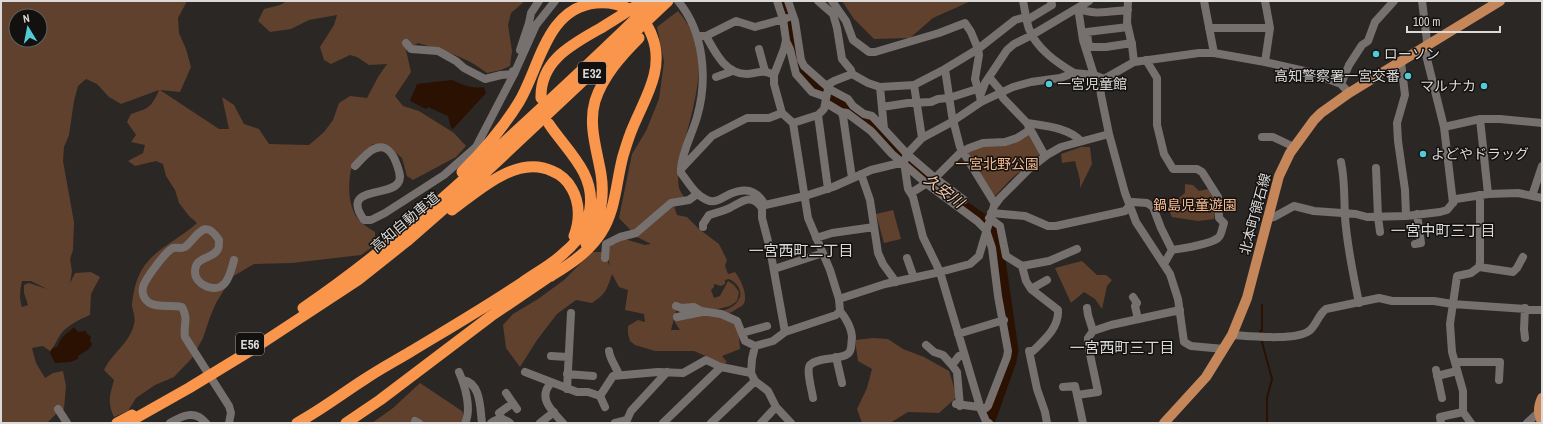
<svg xmlns="http://www.w3.org/2000/svg" width="1543" height="424" viewBox="0 0 1543 424" font-family="'Archivo Narrow','Noto Sans JP',sans-serif">
<style>
.green{fill:#5f412d;fill-rule:evenodd}
.water{fill:#2a1101}
.lines{fill:none;stroke-linecap:round;stroke-linejoin:round}
.stream{stroke:#2a1101;stroke-width:2}
.river{stroke:#2a1101;stroke-width:11}
.minor{stroke:#76716f;stroke-width:8}
.major{stroke:#c5875a;stroke-width:10}
.highway{stroke:#fa964c;stroke-width:11}
.poi-dot{fill:#52cbd7;stroke:#121110;stroke-width:1.5}
.labels{text-anchor:middle;stroke-width:3;stroke-linejoin:round;paint-order:stroke}
.shield{fill:#121110;stroke:#9f9e9c;stroke-width:1}
.shield-label{font-size:13px;font-weight:bold;fill:#dcdad8}
.poi-label{font-size:14px;fill:#dcdad8;stroke:#121110;text-anchor:start}
.park-label{font-size:14px;fill:#f8b98f;stroke:#121110}
.street-label{font-size:14px;fill:#dcdad8;stroke:#121110}
.water-label{font-size:15px;font-style:italic;fill:#f8c8a9;stroke:#121110}
.neighbourhood-label{font-size:15px;fill:#dcdad8;stroke:#121110}
</style>
<rect width="100%" height="100%" fill="#2b2725"/>
<path class="green" d="M1,1h186l-9,17 1,15 7,16 5,18 -11,25 -20,-2 59,39h10l-7,-32 12,8 10,19 15,5 10,15 40,1 15,-13 9,-12 6,-17 11,-7 17,2 11,-21 9,-13 -18,1 -12,-8 -7,-2 -19,9 -7,-4 -4,-13 14,-22 3,-10 -28,5 -18,9 -21,3 -12,-11 6,-12 16,-4 7,-4h238l-14,12 -3,12 4,26 -2,15 -9,4 -14,3c-22,-17 -43,-22 -69,-30l-12,7 5,22 -16,24 8,10 16,5 35,22 12,13 -10,11 -43,23 -6,-4 -5,-18 -16,-14h-13c-5,5 -18,17 -21,23 -5,15 -4,43 8,54 4,4 10,8 15,11v13l-14,10 -69,8 -38,1 -22,13 -16,26 -6,14 -7,21 -11,20 -18,19 -19,8 -19,13 -8,13 -14,6c-7,-15 -4,-22 0,-37l-10,-10c8,-17 26,-27 30,-46 2,-5 -1,-12 -2,-18 0,-5 1,-10 2,-15 8,-39 36,-44 63,-68l-8,-7 -10,-13 -4,-13 -9,-14 -3,-12 -7,-3 -21,5 -7,-5 15,-8 2,-8 -14,-3 5,-7 -9,-13 4,-8c18,-6 20,-6 28,-24l-38,14 -12,-7 -12,-13 -11,-5 -8,7 -4,15 -5,34 -5,12 -1,14 11,61 -1,28 -3,9 2,12 -2,12 5,-10 16,-1 9,5 -9,17 -1,21c-10,4 -24,11 -30,20 -4,7 -5,10 -10,16l-7,-5 -11,2 4,15 9,15 8,-5 10,-2 3,15 -2,23 -8,5 -9,9h-46zM16,16h24v24h-24zM22,281h9l16,8 -18,-6 -5,2v8l4,12 -6,2c-3,-8 -2,-18 0,-26z
M842,1h129l-38,17 -23,20 -36,1 -20,-20z
M678,11c33,38 19,82 8,125 -4,14 -10,38 -7,52 1,3 4,7 6,11l-13,1 5,15 10,2 12,12 20,15 8,16 -2,6 3,8 7,-2c6,8 14,24 8,33 -2,2 -6,3 -8,5 -6,4 -8,4 -14,1 19,-3 28,-22 8,-32l-4,1v4l-4,2 -7,-2v3l-3,3 3,8 6,-2 8,-15 6,4 5,7 -2,9 -7,5 -20,5 -32,-7 -7,26h9l-6,-9c27,-10 39,-10 64,5l2,23 -18,7 5,6 -3,2 -30,-13h-39l-20,-6 -5,-4 -2,-7v-8l10,-6 7,2 -1,-8 -19,-4 3,-20 -9,-3 -7,-13c-5,15 -6,20 -20,29l-16,-3 -19,14 -20,26 -17,27 -14,-19 -3,-23 10,-11 25,-15 26,-19 28,-28h11l7,14 -2,-9v-13h8l5,-6 24,7 6,-1 -14,-7 -18,-19 13,-64 14,-23 13,-32 5,-37 -7,-35z
M1027,134h4l9,20 -30,26 -15,16h-2l-26,-42v-3z
M1081,147h9l2,17 -12,24v-8l-5,-19 -13,2 -1,-9z
M1185,184l8,1 6,6 14,-3 2,23 -1,8 -16,2 -26,-4 -5,-10 18,-14z
M893,210l8,29 -17,4 -8,-29z
M1082,261l15,14h9l6,5 -5,6 -5,23 -7,-10 -11,-7 -13,11 -16,-35z
M873,338l15,1 15,10 21,8 25,14 8,26 -18,16 -31,-1 -18,11h-28l-5,-14 10,-21 5,-19 -14,-8 -3,-21z
M420,383l42,28 4,12h-94l21,-15z"/>
<path class="water" d="M452,80c11,5 20,9 32,7l2,6 -33,36 -2,-1 -3,-12 -20,-9 -2,2 -16,-8 7,-17z
M74,327l4,5 8,-1 1,3 4,3 -1,4 2,3 -3,5 -11,7v3l-8,3 -15,1 -5,-10 2,-4 6,-3c4,-12 9,-11 16,-19z"/>
<g class="lines">
<path class="stream" d="M1260,333v-2h2v-26
M1262,342l10,37 -5,19v25"/>
<path class="river" d="M782,1l5,11 3,14 5,34 4,10 6,9 10,8 30,18 33,27 20,21 36,32 47,33 13,14 4,14 15,104 -2,11 -22,62"/>
<path class="minor" d="M678,1c26,31 30,78 19,116 -5,18 -15,34 -16,52
M777,1l6,18 3,21 -2,9 -10,26v9l8,29 11,10 25,-8 6,-6 5,-25 5,-3 18,-7 16,9 12,4 34,-2 31,-16 33,-20 -7,-17 -6,-9 -26,10 -64,19h-6l-16,-12 -7,-19 -14,-20
M788,1l7,20 6,39 3,6 27,24 17,9 5,7 11,8 8,2 12,13
M818,1l15,13 4,14 5,31 9,11 1,4
M1023,1c2,9 3,19 6,28 8,20 27,33 45,44
M1128,1l-1,22 5,22 2,17
M1204,1l10,52
M1265,1l5,27 -5,34
M1422,1l5,40 -1,14 18,72 9,76
M1078,8l5,32 11,35
M1078,8c15,8 34,3 50,2
M1027,20l25,-15 -1,-4
M1128,27l-41,5 1,10 2,5h16l26,-4
M1209,28h61
M698,36h8c9,16 19,38 41,38 13,-1 14,-5 27,1
M706,36l30,-15 19,6 32,-9
M786,41l4,8 6,25 16,18 14,5
M406,43l5,6 27,2 18,10 8,7 21,11 16,-4 13,-1 -1,-3
M759,49l6,22
M520,50l9,-27 2,-10 8,-12
M1146,60l11,18v47l7,29 9,15h24l5,3 16,25 1,21 5,5c-2,5 -2,12 -6,15 -9,7 -34,10 -46,12l-8,14
M1401,62l4,33 -8,28 1,18 7,49 1,26
M945,69l7,47 8,31 35,57
M716,77l14,-5 1,-3
M1341,84l8,-19 13,-20 6,-4 7,-19 19,-21
M914,85l8,53
M880,87l4,42 23,25 28,24 29,22
M980,96l-5,-17 4,-24 -1,-6 37,-29 11,-3
M981,102l-1,-6 5,-13 22,-33 7,-6 18,-9 57,-34
M826,103l15,9 6,1 24,18 21,23 35,30 50,37 9,9 6,18 6,48 10,55 -1,6 -19,49 -2,2 -30,-4
M882,107l26,-4 23,-1 7,-3 11,-1 28,-9
M841,112l2,4 9,62
M818,115l10,74
M1480,119l8,75
M1027,123c18,3 40,4 54,18
M1029,127l16,29
M1444,127l36,-8h20l42,4
M1262,137h11l21,10
M1341,162c4,18 3,37 4,55 2,29 8,57 14,86
M355,166c8,-8 18,-22 30,-18 6,3 10,11 12,17 2,6 5,13 1,18 -9,14 -58,3 -34,37h7l14,-7 59,-38 32,-28 38,-73 22,-49 19,-24
M1376,168l2,49 2,15
M861,174l9,26 8,53 5,11 13,18
M911,193l24,-15 24,-24 10,-6 14,-5 22,-1 12,-4 11,-7 1,-4 -2,-4 -24,-25 -3,-8 -11,-13
M1532,196l10,-30
M765,205c-8,-15 -19,-18 -35,-11 -7,3 -14,10 -23,6 -12,-5 -18,-17 -26,-27v-4l31,-33 35,-18h22l13,-5
M991,213l34,3 23,10h8l69,-15 8,-9 14,1 6,4 8,21 11,22
M989,218l11,8 6,30 16,10 4,15 5,8 27,21c1,18 -14,30 -25,41h-4l8,38 8,23 2,11
M1267,219l7,-2 20,-11 20,5 42,3 11,3 39,-1 34,-4 7,-2 9,-11 32,-5 30,-1 24,5
M703,227v-3l6,-9c6,-2 11,-3 16,-5 14,-5 25,-20 37,-2
M816,238l16,-5 42,-6
M1415,244l6,-1 -4,-29
M605,258l1,-14 14,-7 16,-4 35,-30 18,-3 8,-6
M907,258l7,20
M1022,266l27,-5 28,-12
M1479,267l34,5 4,-4 6,-11
M774,269l49,-16
M1031,289l16,-9
M1133,297l4,6 -2,3 3,13
M839,299l46,-15 55,-12 30,-8 9,-8 15,-50 6,-8 29,-29 18,-14 14,-8 48,-13
M676,306l5,2 13,-1 7,4 20,3 16,7 8,20 10,5
M1087,308l1,7 5,16
M1525,308l-1,21 1,9
M677,317l25,-5
M785,332l-15,-83 -8,-31v-10l3,-3 40,-9 28,-9 38,-17 33,-8
M742,333l25,-7
M958,334l46,-14
M1232,335c17,1 63,6 77,-4 7,-5 9,-16 17,-22l53,-11 13,3h42l18,3 90,6
M926,345l8,7 9,3 9,10 7,-9 5,-1
M1224,349l-33,-3 -7,-4 -6,-43 -8,-25 -34,-52 -11,-29 -16,-59 -8,-39 -1,-8 4,-8 30,-17 65,-9h15l51,9 44,10 32,12 8,9
M609,351c1,9 7,15 10,24
M551,356l17,1
M836,357l6,26
M1455,362h45l-1,18
M952,365l5,7 3,34
M1436,370l6,28
M459,372c6,14 13,37 6,51
M525,372l52,20h11l12,4 13,-20 45,-4 25,1 23,-13 15,7 30,6
M567,374l26,2
M1437,376l20,-5
M463,380c18,3 17,28 19,43
M551,383c-14,15 1,28 12,40
M1063,387l12,-1 2,9
M567,389l4,-76
M506,393l11,16
M600,396l5,11
M813,398c-1,-7 -7,-28 -3,-33 8,-9 36,-4 40,-14 2,-4 1,-9 2,-13 0,-9 -6,-20 -12,-27
M58,409l9,14
M415,421l4,2
M170,423c13,-8 25,-13 36,0
M229,423l2,-10 -2,-7 -44,-69c-2,-12 4,-17 -3,-30 -10,-3 -27,2 -35,-6 -4,-4 -5,-9 -4,-14 2,-8 23,-36 30,-39 4,-1 8,1 12,-1 12,-9 19,-31 34,-7 0,3 0,7 -1,9 -5,11 -23,6 -23,23 0,13 21,22 30,11 5,-6 7,-16 9,-23
M491,423c6,-5 13,-5 19,0
M501,423l1,-4 -3,-6 14,-10
M540,423l14,-11
M615,423l12,-3 4,-9 36,-39
M663,423l58,-56
M711,423l44,-42
M761,423l15,-16
M791,423l-15,-16 -8,-16 -13,-10 -4,-8 1,-14 3,-13 18,-5 12,-9 51,-17 4,-4 -1,-12 -9,-29 -22,-52 -15,-95
M989,423l-3,-2 -5,-11 -41,-138 -17,-35 -10,-40 -5,-8 -4,-27 3,-8 15,-16 28,-15 31,-21 32,-15 18,-5 29,-4 14,-5 20,2 10,4
M1083,423l-6,-28 21,-3 -10,-47v-7l5,-7 18,-6 69,-15
M1441,423l-1,-6 23,-5
M1471,423l-8,-11v-21l-11,-39 -2,-28 7,-48 14,-3 8,-6 1,-5v-61l-1,-6
M1527,423l11,-10"/>
<path class="major" d="M1542,398c-4,9 -4,15 0,24
M1164,423l42,-46 26,-42 15,-37 32,-122 11,-23 24,-33 7,-7 28,-20 151,-92"/>
<path class="highway" d="M541,98c-1,-38 32,-54 60,-70 14,-9 28,-17 42,-27
M462,172c21,-21 41,-44 57,-70 21,-35 27,-94 77,-99 11,-1 23,1 33,6 10,6 19,15 23,27 13,33 -7,62 -19,91 -4,9 -7,19 -10,29 -7,26 -7,54 -22,77 -13,20 -31,31 -50,43
M452,210c26,-19 65,-56 100,-39 8,3 16,10 20,18 8,14 8,32 2,47
M586,244c13,-21 19,-45 15,-70 -4,-24 -13,-49 -6,-73 8,-25 26,-45 44,-63
M303,308c75,-51 144,-112 210,-174 48,-44 95,-88 141,-133
M117,423l15,-8
M127,423l62,-35 64,-39 105,-69 49,-39 80,-70 181,-170
M297,423c24,-13 46,-30 68,-44 15,-10 30,-18 45,-27 38,-23 76,-45 113,-70 14,-10 30,-18 42,-30 13,-11 23,-26 25,-44 5,-35 -23,-57 -41,-84
M346,423l34,-23 111,-84 65,-44"/>
</g>
<g class="poi-dot">
<circle cx="1376" cy="54" r="4"/>
<circle cx="1408" cy="76" r="4"/>
<circle cx="1049" cy="84" r="4"/>
<circle cx="1484" cy="86" r="4"/>
<circle cx="1423" cy="154" r="4"/>
</g>
<g class="labels">
<g class="shield">
<rect x="578" y="62" width="28" height="22" rx="3"/>
<rect x="236" y="333" width="28" height="22" rx="3"/>
</g>
<g class="shield-label">
<text x="592" y="78">E32</text>
<text x="250" y="349">E56</text>
</g>
<g class="poi-label">
<text x="1384" y="59">ローソン</text>
<text x="1400" y="81" text-anchor="end">高知警察署一宮交番</text>
<text x="1057" y="89">一宮児童館</text>
<text x="1476" y="91" text-anchor="end">マルナカ</text>
<text x="1431" y="159">よどやドラッグ</text>
</g>
<g class="park-label">
<text x="997" y="169">一宮北野公園</text>
<text x="1195" y="210">鍋島児童遊園</text>
</g>
<g class="street-label">
<text transform="translate(1255 214) rotate(-75)" y="5">北本町領石線</text>
<text transform="translate(405 222) rotate(-40)" y="5">高知自動車道</text>
</g>
<g class="water-label">
<text transform="translate(944 191) rotate(37)" y="5">久安川</text>
</g>
<g class="neighbourhood-label">
<text x="1443" y="236">一宮中町三丁目</text>
<text x="801" y="256">一宮西町二丁目</text>
<text x="1122" y="353">一宮西町三丁目</text>
</g>
</g>
<rect width="1543" height="424" fill="none" stroke="#dcdad8" stroke-width="4"/>
<g transform="translate(28 28) rotate(350)"><circle r="19" fill="#121110" stroke="#636160"/>
<path d="M0-3L7 15L0 10L-7 15Z" fill="#52cbd7"/>
<text y="-6" font-size="11" font-weight="bold" text-anchor="middle" fill="#dcdad8">N</text>
</g>
<path d="M1407 26v6h93v-6" fill="none" stroke="#dcdad8" stroke-width="2"/>
<text x="1413" y="26" font-size="12" fill="#dcdad8" stroke="#121110" stroke-width="3" paint-order="stroke">100 m</text>
</svg>
